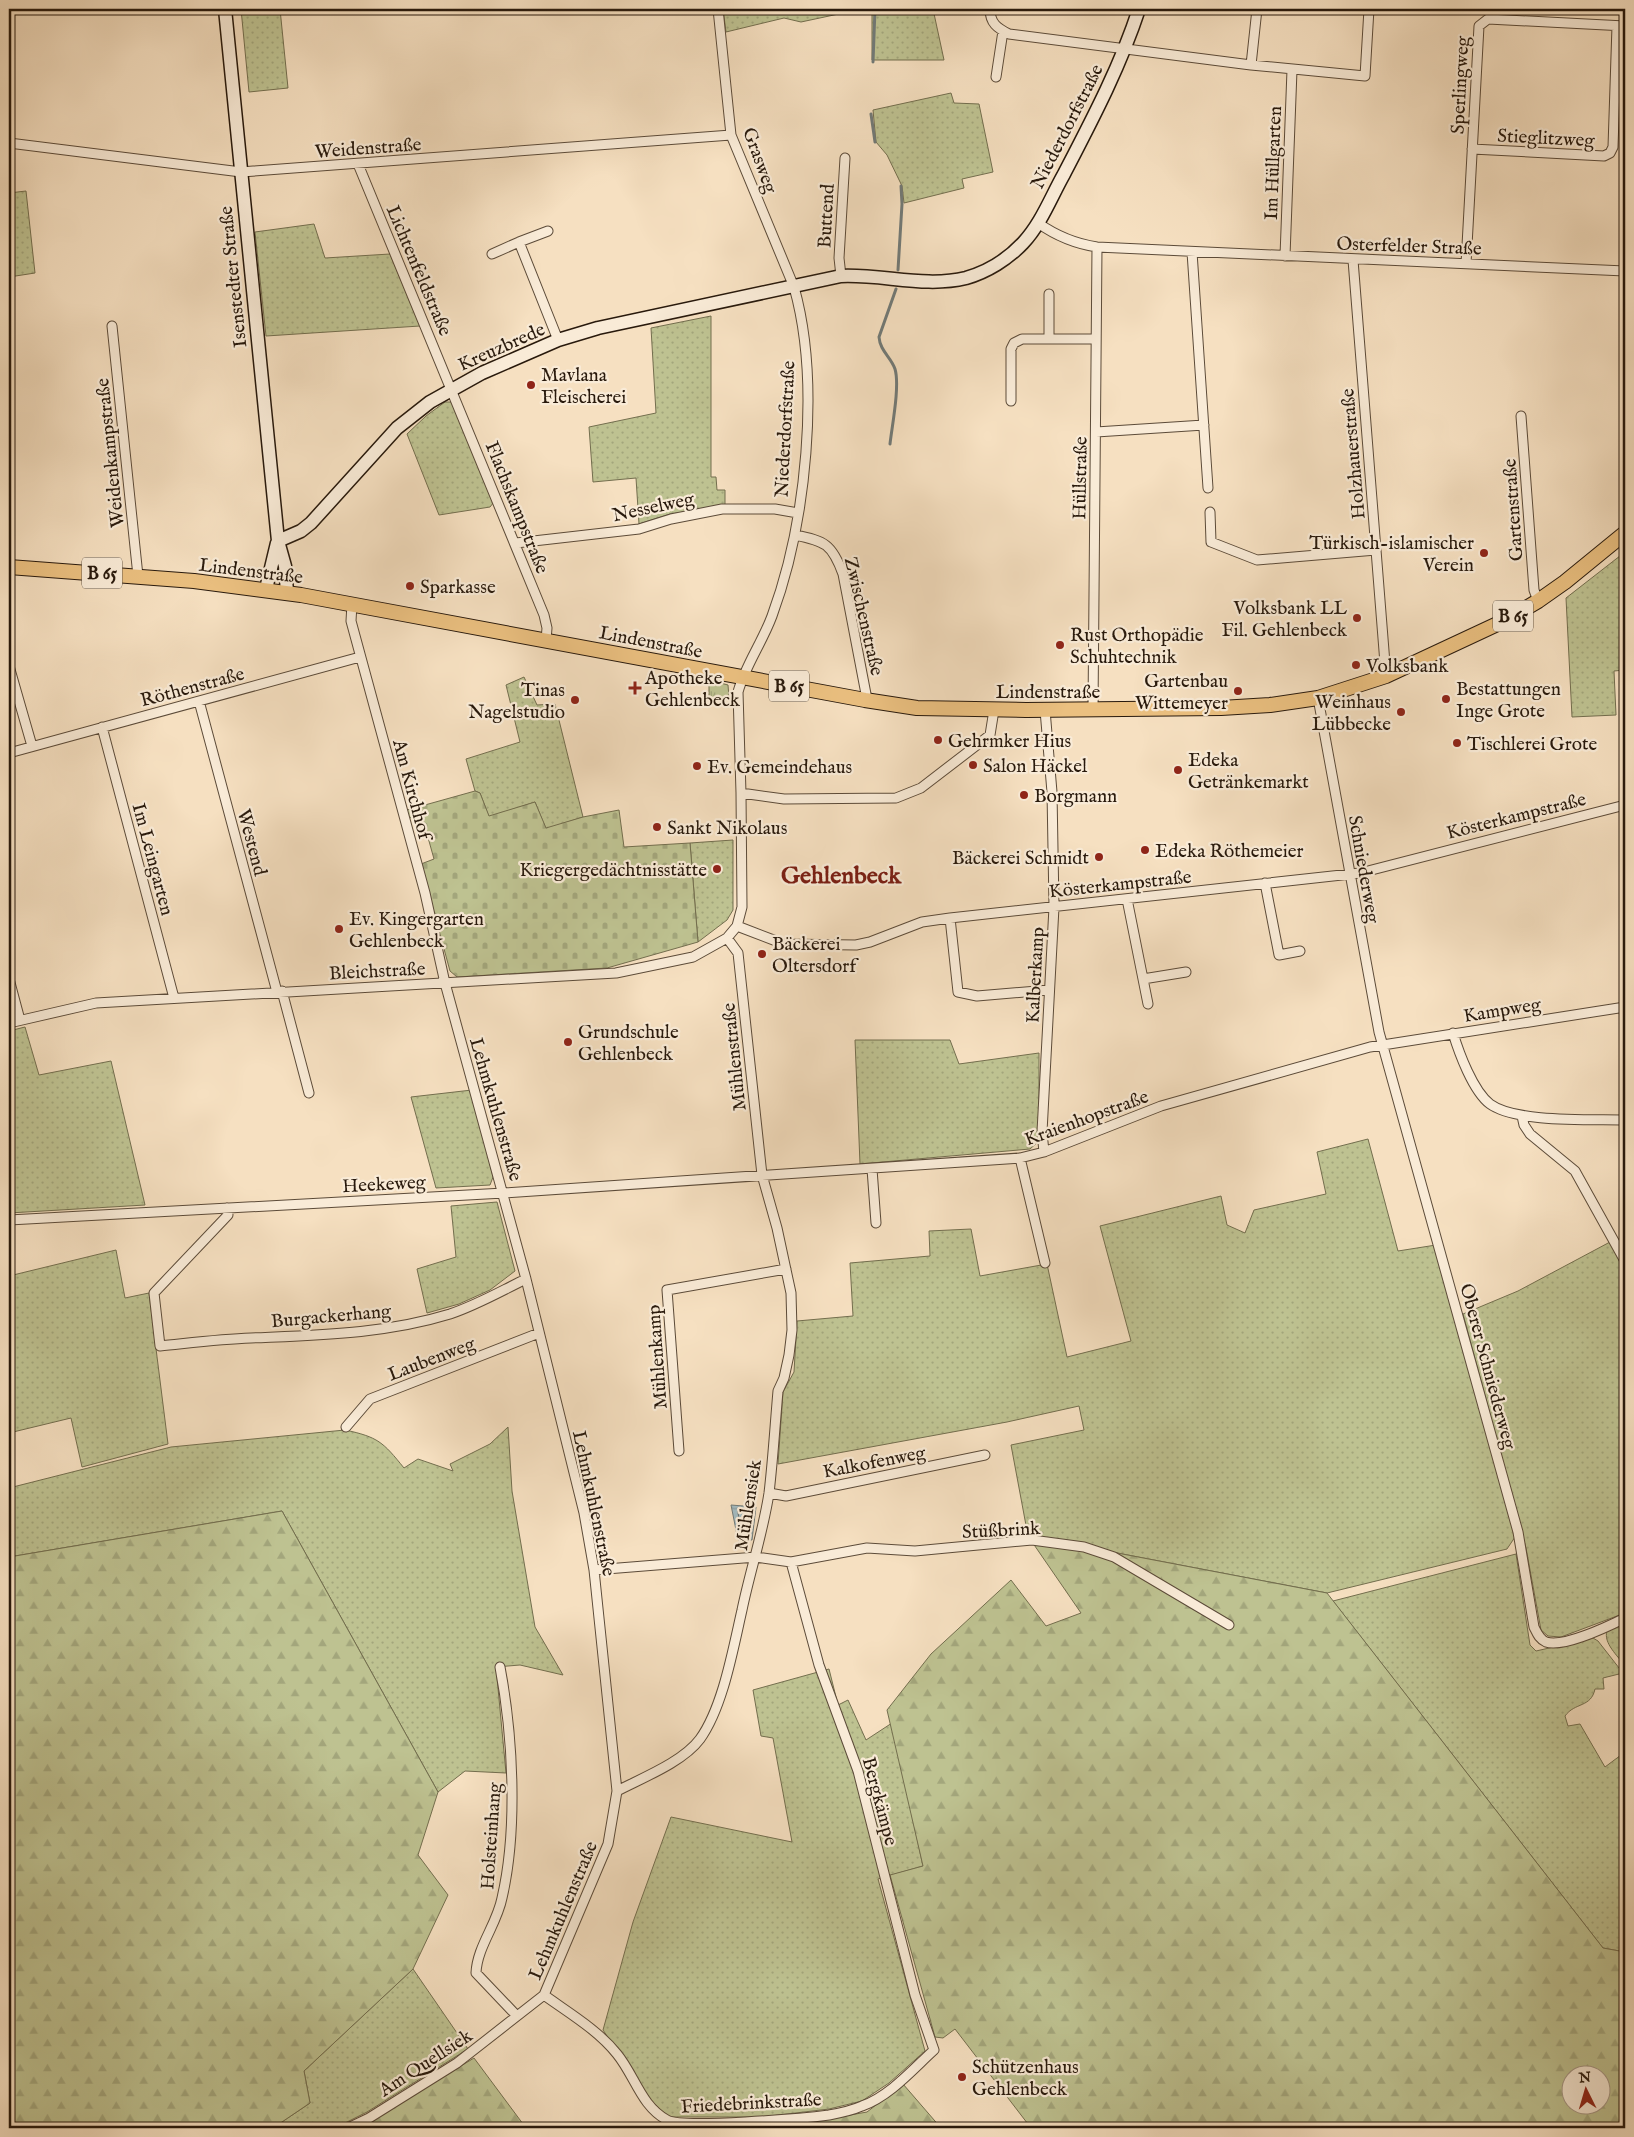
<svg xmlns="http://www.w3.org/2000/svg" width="1634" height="2137" viewBox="0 0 1634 2137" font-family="'IM FELL English',serif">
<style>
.grass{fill:url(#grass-dots);stroke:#736e4e}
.forest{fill:url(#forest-firs);stroke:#736e4e;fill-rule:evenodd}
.cemetery{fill:url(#cemetery-stones);stroke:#736e4e}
.park{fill:url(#park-tufts);stroke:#736e4e}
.water{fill:url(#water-waves);stroke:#727a77}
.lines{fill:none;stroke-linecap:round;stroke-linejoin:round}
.shore{stroke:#666a66;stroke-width:1}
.stream{stroke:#727a77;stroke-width:3}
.street-casing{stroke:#5c4b39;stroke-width:11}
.secondary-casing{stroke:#28190c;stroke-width:15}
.primary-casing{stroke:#28190c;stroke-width:16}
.street{stroke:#f9ebd7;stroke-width:9}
.secondary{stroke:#f9ebd7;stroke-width:12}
.primary{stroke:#ebc080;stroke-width:14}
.poi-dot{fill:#8f2418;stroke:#f9ebd7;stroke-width:2}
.labels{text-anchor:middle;stroke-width:4.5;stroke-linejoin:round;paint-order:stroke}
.shield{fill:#f9ebd7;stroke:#675849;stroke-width:1}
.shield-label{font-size:18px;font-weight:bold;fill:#28190c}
.street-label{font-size:19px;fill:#28190c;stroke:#f9ebd7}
.poi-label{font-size:19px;fill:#28190c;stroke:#f9ebd7;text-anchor:start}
.district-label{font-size:24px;font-weight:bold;fill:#7a1f14;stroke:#f9ebd7}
</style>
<defs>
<pattern id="grass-dots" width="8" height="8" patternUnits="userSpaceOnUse" patternTransform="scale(1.25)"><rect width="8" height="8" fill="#bec291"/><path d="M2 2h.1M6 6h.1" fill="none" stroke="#a3a67c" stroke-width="1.8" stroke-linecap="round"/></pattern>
<pattern id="forest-firs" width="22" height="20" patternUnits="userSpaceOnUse" patternTransform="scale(1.25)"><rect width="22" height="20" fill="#bec291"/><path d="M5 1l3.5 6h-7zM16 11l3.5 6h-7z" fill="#a3a67c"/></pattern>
<pattern id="cemetery-stones" width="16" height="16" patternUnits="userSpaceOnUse" patternTransform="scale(1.25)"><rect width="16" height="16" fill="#bec291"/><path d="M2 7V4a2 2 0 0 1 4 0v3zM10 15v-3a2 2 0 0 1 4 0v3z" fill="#a3a67c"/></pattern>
<pattern id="park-tufts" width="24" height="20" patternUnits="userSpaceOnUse" patternTransform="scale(1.25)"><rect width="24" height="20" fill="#bec291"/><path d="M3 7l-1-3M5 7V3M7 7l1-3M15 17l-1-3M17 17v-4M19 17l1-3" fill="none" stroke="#a3a67c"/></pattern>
<pattern id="water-waves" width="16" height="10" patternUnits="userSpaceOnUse" patternTransform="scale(1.25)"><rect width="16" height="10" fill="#a3babf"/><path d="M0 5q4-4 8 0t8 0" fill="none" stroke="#8c9fa3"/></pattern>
</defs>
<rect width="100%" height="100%" fill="#f6e0c1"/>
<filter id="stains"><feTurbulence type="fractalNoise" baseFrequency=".004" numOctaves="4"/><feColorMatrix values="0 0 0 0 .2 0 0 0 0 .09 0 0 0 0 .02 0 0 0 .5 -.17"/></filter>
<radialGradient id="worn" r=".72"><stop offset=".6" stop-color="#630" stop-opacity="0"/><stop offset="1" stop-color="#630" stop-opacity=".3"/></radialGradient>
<path class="grass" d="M241,9h39l8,79 -39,4z
M723,9h139l-61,13 -17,-4 -58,14z
M872,9h61l11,51h-72z
M951,93l3,10 25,1 14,68 -31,7 2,9 -60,15 -2,-17 -15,-31 -11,-13 -3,-32z
M26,191l9,82 -26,4v-84z
M314,224l11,34 65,-4 30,72 -154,10 -11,-104z
M711,316v161h5l1,13h8v16l-55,8 -31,10 -3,-46 -43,4 -4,-55 67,-14 -5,-85z
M445,402h7l42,100 -4,5 -51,8 -32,-81 19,-18z
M1625,552v118l-11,1 2,44 -44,2 -6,-119z
M524,677l13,28 18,-1 28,113 -37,12 -11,-27 -46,15 -9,-24 -5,-2 -9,-32 54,-17 -14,-57z
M733,840v70l-6,10 -29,22 -8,-99z
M1625,906v94l-5,-93z
M25,1027l14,48 72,-14 34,144 -136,8v-182z
M855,1040h95l9,24 80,-11v88l-9,8 -170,15z
M472,1090l21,87 -3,8 -54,3 -25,-91z
M1368,1139l30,112 38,-6 79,292 -8,12 -180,44 -299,-57 -17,-91 73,-15 -5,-24 -72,16 -229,42 5,-72 11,-20 3,-51 56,-5 -3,-53 80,-7 -1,-25 42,-2 9,47 67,-12 20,93 64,-16 -31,-115 121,-30 6,29 18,8 9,-23 72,-16 -9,-42z
M497,1202l18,69 -25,19 -31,14 -32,9 -10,-44 39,-12 -5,-51z
M1610,1242l15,28v343l-64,24 -13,-1 -7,-6 -15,-82 -63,-234 55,-23z
M116,1250l9,48 24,-5 19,151 -86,23 -11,-49 -62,15v-157z
M508,1427l4,64 23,136 28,48 -43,-10 -24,2 10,106 -41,-2 -27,21 -156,-281 -273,46v-69l162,-41 174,-17c33,7 38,12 59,38l14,-9 35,12 -3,-7 40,-20z
M1516,1554l14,91 6,6 57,-13 5,3 25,32 -20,5 1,11h-9c-4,19 -20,13 -30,27l3,10 12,-2 25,43 20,-15v200l-22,-4 -270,-347z
M1625,1624v42c-7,-10 -22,-23 -18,-35z
M829,1669l9,36 10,-5 18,40 26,-17 31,143 -45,13 47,172 -36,32 -27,18 -33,8 -67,8h-93l-19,-17 -47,-70 30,-108 38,-105 121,25 -19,-104 -12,-2 -8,-46z
M413,1969l55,80 -101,63 -32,16h-62l37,-25 -6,-32z"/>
<path class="forest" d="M282,1511l156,281 -20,63 30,40 -35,74 -109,102 6,32 -37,25h-264v-571z
M1028,1536l299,57 276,355 22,4v176h-594l-76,-99 -12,9 -8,-1 -45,-162 33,-9 -36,-156 44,-56 80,-74 35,46 35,-13zM1572,2074h30v30h-30z
M474,2058l52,70h-169l16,-8z
M903,2084l38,44h-223l42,-2 73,-8 34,-6z"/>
<path class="cemetery" d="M475,791l5,2 9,23 46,-14 11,26 37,-11 36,-7 5,37 66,-4 8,99 -91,26 -150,9 -7,-6 -29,-107 13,-5 -12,-43 -13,2 -2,-8z"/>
<path class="park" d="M713,681l15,4 1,13 -20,1v-16z"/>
<path class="water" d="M731,1505l25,2 -4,33h-14z"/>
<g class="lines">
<path class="shore" d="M738,1511l12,2 -4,22 -4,-2z"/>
<path class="stream" d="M873,62l2,-53
M871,114l4,28
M898,270l4,-66 -1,-18
M890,444c2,-18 10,-58 5,-75 -4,-12 -15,-18 -16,-32l17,-48"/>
<defs>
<path id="street" d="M990,9c0,14 7,19 19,25l242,31 114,11 4,-67
M1251,65l6,-56
M996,77l7,-46
M9,143l232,29 490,-37
M1472,149l132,7 6,-3 3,-6 4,-121
M358,164l186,451 3,13 -1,12
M1038,223c17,12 39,21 59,24l528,24
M519,242l29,-11
M1192,252l16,236
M492,254l27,-12 39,98
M1285,256l7,-186
M1353,260l33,416
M1466,264l13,-238 9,-7 137,7
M841,276l-2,-18 6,-100
M112,326l26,250
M1049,339v-45
M1011,401v-52l3,-6 8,-4h74
M1521,416l13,174 4,11
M1096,432l108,-7
M1210,512l1,30 46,18 119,-10
M795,535c30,6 37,9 48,39l23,120 -1,6
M516,543l123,-14 32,-10 51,-10h53l23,4
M9,666l23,80
M1318,698l61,334 139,500 16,95c3,6 5,12 12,15 17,6 63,-16 79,-24
M199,701l78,291
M1093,710l4,-463
M102,727l72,271
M9,753l351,-96
M741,793l43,6 112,-1 25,-10 69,-53 4,-25
M1265,883l14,72 21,-4
M1127,899l21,105
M950,918l8,74 19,4 72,-6
M737,926l47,18 72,1 14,-3 52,-20 28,-4 410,-45 265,-68
M9,979l11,41
M1143,979l43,-7
M282,991l27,102
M9,1023l87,-20 520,-30 77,-16 34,-19 10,-12 5,-19 -1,-114 -3,-101c7,-26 24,-49 34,-76 34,-92 49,-233 22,-329l-63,-152 -13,-126
M1453,1033c6,20 20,58 37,71 26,19 101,15 135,16
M1522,1116l2,9 6,9 45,37 50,90
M1044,1152l-2,-20 12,-225 -2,-115 -7,-82
M1020,1158l25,105
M872,1169l4,54
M227,1208l1,7 -74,78 6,53c30,-3 61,-7 91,-8 67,-3 134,-4 199,-24 27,-9 51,-23 76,-35
M9,1220l495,-27 516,-35 24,-6 117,-46 209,-59 255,-40
M346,1427l24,-28 169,-66
M679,1451l-12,-161 119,-21
M769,1493l17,3 199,-41
M594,1570l162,-13 35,5 76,-14 48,3 117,-11 52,7 30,10 115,68
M500,1667c13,69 18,162 2,231 -5,26 -25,49 -26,75l41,43
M617,1791c25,-13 66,-29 83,-52 23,-32 33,-90 42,-129 8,-39 21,-77 27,-117 4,-34 6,-68 9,-102l6,-13 5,-23 3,-25 -1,-37 -14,-65 -15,-53 -24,-222 -11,-15
M544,1995c25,18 54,35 73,59 18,22 24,52 50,66 16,9 139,-2 162,-5 11,-2 24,-5 33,-9 28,-10 51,-37 72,-56l-19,-55 -57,-224 -39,-106 -28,-103
M348,2128l21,-10 88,-55 87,-68 64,-151 9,-53 -23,-221 -10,-57 -58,-234 -81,-296 -20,-90 -74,-272 1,-17"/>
<path id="secondary" d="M225,9l53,532 7,25 2,26
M278,541l23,-10 10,-8 86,-95 33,-26 52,-29 76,-33 40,-12 243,-52c42,-2 84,12 125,2 21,-6 42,-19 57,-35 18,-19 28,-46 41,-69 28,-54 56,-107 75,-165
M266,589l11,-46"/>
<path id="primary" d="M9,567l185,14 107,14 564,105 52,8 109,2 195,-2 49,-3 48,-7 68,-22 120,-56 32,-19 27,-19 60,-49"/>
</defs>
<use href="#street" class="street-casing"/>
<use href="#secondary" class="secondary-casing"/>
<use href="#primary" class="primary-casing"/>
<use href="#street" class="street"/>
<use href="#secondary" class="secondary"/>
<use href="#primary" class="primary"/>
</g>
<g class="poi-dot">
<circle cx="531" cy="385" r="5"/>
<circle cx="1484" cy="553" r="5"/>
<circle cx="410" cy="586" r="5"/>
<circle cx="1357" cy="618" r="5"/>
<circle cx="1060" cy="645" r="5"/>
<circle cx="1356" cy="665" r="5"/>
<path d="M632.5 680.5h5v5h5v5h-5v5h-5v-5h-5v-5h5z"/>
<circle cx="1238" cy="691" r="5"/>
<circle cx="1446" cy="699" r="5"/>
<circle cx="575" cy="700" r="5"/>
<circle cx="1401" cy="712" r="5"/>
<circle cx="938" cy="740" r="5"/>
<circle cx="1457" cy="743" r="5"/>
<circle cx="973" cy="765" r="5"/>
<circle cx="697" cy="766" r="5"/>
<circle cx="1178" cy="770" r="5"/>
<circle cx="1024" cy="795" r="5"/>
<circle cx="657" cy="827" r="5"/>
<circle cx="1145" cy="850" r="5"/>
<circle cx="1099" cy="857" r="5"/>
<circle cx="717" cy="869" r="5"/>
<circle cx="339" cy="929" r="5"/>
<circle cx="762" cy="954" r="5"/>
<circle cx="568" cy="1042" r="5"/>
<circle cx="962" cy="2077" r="5"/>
</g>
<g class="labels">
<g class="shield">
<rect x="82" y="557.5" width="40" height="31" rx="4"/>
<rect x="1493" y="600.5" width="40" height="31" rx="4"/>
<rect x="769" y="670.5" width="40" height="31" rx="4"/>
</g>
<g class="shield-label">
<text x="102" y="579">B 65</text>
<text x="1513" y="622">B 65</text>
<text x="789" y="692">B 65</text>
</g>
<g class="street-label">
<text transform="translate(1459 85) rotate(-87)" y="7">Sperlingweg</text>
<text transform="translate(1066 126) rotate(-63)" y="7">Niederdorfstraße</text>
<text transform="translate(1546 137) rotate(3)" y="7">Stieglitzweg</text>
<text transform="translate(368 147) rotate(-4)" y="7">Weidenstraße</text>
<text transform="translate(761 160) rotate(70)" y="7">Grasweg</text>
<text transform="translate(1272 163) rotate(-88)" y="7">Im Hüllgarten</text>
<text transform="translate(825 216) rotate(-87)" y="7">Buttend</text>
<text transform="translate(1409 245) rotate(2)" y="7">Osterfelder Straße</text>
<text transform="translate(420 270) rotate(67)" y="7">Lichtenfeldstraße</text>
<text transform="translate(232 277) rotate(-96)" y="7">Isenstedter Straße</text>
<text transform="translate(501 346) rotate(-24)" y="7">Kreuzbrede</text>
<text transform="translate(784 429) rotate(-87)" y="7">Niederdorfstraße</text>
<text transform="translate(109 453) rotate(-96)" y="7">Weidenkampstraße</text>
<text transform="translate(1352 454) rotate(-95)" y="7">Holzhauerstraße</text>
<text transform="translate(1079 478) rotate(-89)" y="7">Hüllstraße</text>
<text transform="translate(653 506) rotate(-12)" y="7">Nesselweg</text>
<text transform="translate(518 507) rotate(68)" y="7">Flachskampstraße</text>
<text transform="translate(1512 510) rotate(-94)" y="7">Gartenstraße</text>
<text transform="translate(251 570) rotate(7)" y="7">Lindenstraße</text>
<text transform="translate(865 616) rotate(77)" y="7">Zwischenstraße</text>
<text transform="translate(651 641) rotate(11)" y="7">Lindenstraße</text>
<text transform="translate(192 686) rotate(-15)" y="7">Röthenstraße</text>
<text x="1048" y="698">Lindenstraße</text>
<text transform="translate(413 789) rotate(75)" y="7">Am Kirchhof</text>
<text transform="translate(1516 815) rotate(-14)" y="7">Kösterkampstraße</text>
<text transform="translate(253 842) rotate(75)" y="7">Westend</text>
<text transform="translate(154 859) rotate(75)" y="7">Im Leingarten</text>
<text transform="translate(1365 869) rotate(80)" y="7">Schniederweg</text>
<text transform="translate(1120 883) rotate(-6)" y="7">Kösterkampstraße</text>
<text transform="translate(377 970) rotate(-3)" y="7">Bleichstraße</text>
<text transform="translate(1034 975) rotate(-87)" y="7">Kalberkamp</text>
<text transform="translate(1502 1009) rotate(-9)" y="7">Kampweg</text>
<text transform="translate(733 1057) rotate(-96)" y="7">Mühlenstraße</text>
<text transform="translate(497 1109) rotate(74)" y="7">Lehmkuhlenstraße</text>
<text transform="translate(1086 1117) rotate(-20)" y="7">Kraienhopstraße</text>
<text transform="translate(384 1183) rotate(-3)" y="7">Heekeweg</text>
<text transform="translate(331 1315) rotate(-5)" y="7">Burgackerhang</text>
<text transform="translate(656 1357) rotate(-94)" y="7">Mühlenkamp</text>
<text transform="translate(431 1358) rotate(-21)" y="7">Laubenweg</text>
<text transform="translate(1489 1366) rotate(75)" y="7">Oberer Schniederweg</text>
<text transform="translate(874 1461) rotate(-11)" y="7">Kalkofenweg</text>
<text transform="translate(595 1503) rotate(78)" y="7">Lehmkuhlenstraße</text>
<text transform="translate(747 1505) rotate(-81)" y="7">Mühlensiek</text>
<text transform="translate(1001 1529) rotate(-3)" y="7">Stüßbrink</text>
<text transform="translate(881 1801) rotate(75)" y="7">Bergkämpe</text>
<text transform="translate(490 1836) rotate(-86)" y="7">Holsteinhang</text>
<text transform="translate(562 1910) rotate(-67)" y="7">Lehmkuhlenstraße</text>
<text transform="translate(425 2062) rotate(-33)" y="7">Am Quellsiek</text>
<text transform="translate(751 2102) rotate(-3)" y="7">Friedebrinkstraße</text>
</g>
<g class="poi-label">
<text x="541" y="381">Mavlana<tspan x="541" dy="22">Fleischerei</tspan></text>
<text x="1474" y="549" text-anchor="end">Türkisch-islamischer<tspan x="1474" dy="22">Verein</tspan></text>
<text x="420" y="593">Sparkasse</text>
<text x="1347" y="614" text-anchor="end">Volksbank LL<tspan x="1347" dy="22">Fil. Gehlenbeck</tspan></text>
<text x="1070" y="641">Rust Orthopädie<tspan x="1070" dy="22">Schuhtechnik</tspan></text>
<text x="1366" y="672">Volksbank</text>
<text x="645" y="684">Apotheke<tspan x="645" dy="22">Gehlenbeck</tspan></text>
<text x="1228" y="687" text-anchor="end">Gartenbau<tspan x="1228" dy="22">Wittemeyer</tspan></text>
<text x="1456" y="695">Bestattungen<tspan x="1456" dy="22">Inge Grote</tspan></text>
<text x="565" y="696" text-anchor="end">Tinas<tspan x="565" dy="22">Nagelstudio</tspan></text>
<text x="1391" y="708" text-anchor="end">Weinhaus<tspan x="1391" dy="22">Lübbecke</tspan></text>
<text x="948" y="747">Gehrmker Hius</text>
<text x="1467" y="750">Tischlerei Grote</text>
<text x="1188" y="766">Edeka<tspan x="1188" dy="22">Getränkemarkt</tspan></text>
<text x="983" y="772">Salon Häckel</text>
<text x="707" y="773">Ev. Gemeindehaus</text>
<text x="1034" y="802">Borgmann</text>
<text x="667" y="834">Sankt Nikolaus</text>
<text x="1155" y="857">Edeka Röthemeier</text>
<text x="1089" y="864" text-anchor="end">Bäckerei Schmidt</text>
<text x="707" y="876" text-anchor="end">Kriegergedächtnisstätte</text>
<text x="349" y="925">Ev. Kingergarten<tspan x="349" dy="22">Gehlenbeck</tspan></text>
<text x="772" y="950">Bäckerei<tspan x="772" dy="22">Oltersdorf</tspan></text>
<text x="578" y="1038">Grundschule<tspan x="578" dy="22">Gehlenbeck</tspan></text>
<text x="972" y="2073">Schützenhaus<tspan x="972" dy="22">Gehlenbeck</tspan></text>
</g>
<g class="district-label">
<text x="841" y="883">Gehlenbeck</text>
</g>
</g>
<rect width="1634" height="2137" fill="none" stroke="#f6e0c1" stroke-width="30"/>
<rect x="10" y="10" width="1614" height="2117" fill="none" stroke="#28190c" stroke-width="2.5"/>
<rect x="15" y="15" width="1604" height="2107" fill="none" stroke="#28190c"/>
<g transform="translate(1586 2090) rotate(355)"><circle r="24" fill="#f9ebd7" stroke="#a59786"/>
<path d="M0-4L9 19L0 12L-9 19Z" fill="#8f2418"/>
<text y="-8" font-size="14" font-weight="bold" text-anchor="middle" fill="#28190c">N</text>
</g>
<rect width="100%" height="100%" filter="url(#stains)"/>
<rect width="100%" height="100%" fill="url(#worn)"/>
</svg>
